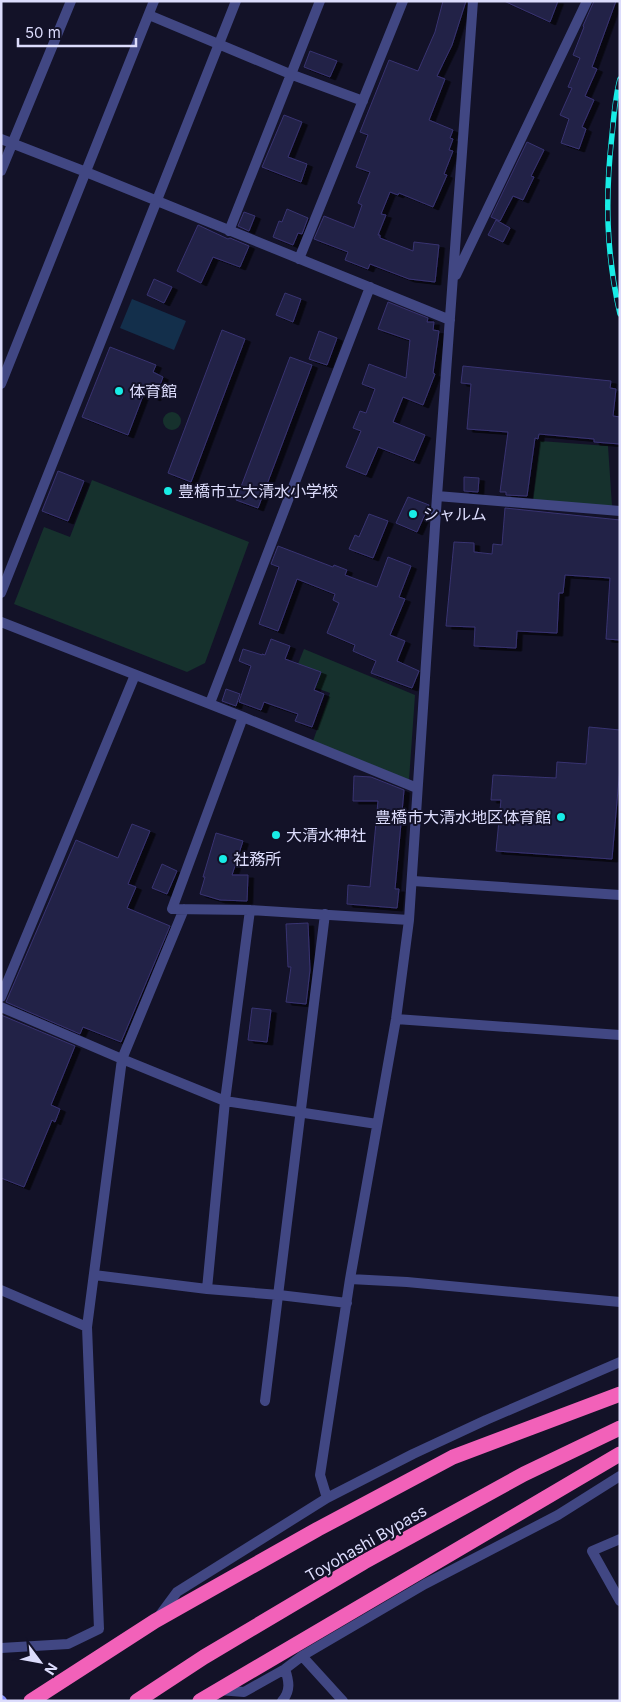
<svg xmlns="http://www.w3.org/2000/svg" width="621" height="1702" viewBox="0 0 621 1702" font-family="Inter,'Noto Sans JP',sans-serif">
<style>
.green{fill:#16312d}
.water{fill:#132f4b}
.building{fill:#232047;stroke:#383471;filter:url(#shadow)}
.lines{fill:none;stroke-linecap:round;stroke-linejoin:round}
.street{stroke:#414783;stroke-width:10}
.secondary{stroke:#7b87f4;stroke-width:10}
.highway{stroke:#f261b9;stroke-width:15}
.rail-casing{stroke:#18ece6;stroke-width:5.5}
.rail{stroke:#131228;stroke-width:4;stroke-dasharray:11;stroke-linecap:butt}
.poi-dot{fill:#18ece6;stroke:#131228;stroke-width:2}
.labels{text-anchor:middle;stroke-width:4;stroke-linejoin:round;paint-order:stroke}
.poi-label{font-size:16px;fill:#dcdcfc;stroke:#131228;text-anchor:start}
.street-label{font-size:16px;fill:#dcdcfc;stroke:#131228}
</style>
<defs>
<filter id="shadow"><feDropShadow dx="5.5" dy="3" stdDeviation="0" flood-color="#0009"/></filter>
</defs>
<rect width="100%" height="100%" fill="#131228"/>
<path class="green" d="M163 421a9 9 0 1 1 18 0a9 9 0 1 1-18 0Z
M540,441l68,5 4,60 -79,-6z
M92,480l157,62 -44,121 -18,9 -173,-68 30,-77 26,10z
M304,649l111,46 -6,85 -96,-39 17,-48 -38,-14z"/>
<path class="water" d="M132,299l54,22 -12,29 -54,-22z"/>
<path class="building" d="M443,1h23l-14,44 -15,31 8,3 -16,41 24,10 -3,8 3,1 -4,11 4,1 -9,23 3,1 -14,32 -34,-14 -1,2 -8,-3 -9,22 5,1 -8,20h2v3l33,13 1,-9 25,3 -4,37 -26,-3 -39,-15 -2,5 -23,-9 3,-8 -34,-13 10,-23 30,12 8,-23 -4,-2 12,-31 -14,-5 12,-32 -8,-3 29,-72 29,11 17,-39z
M504,1h54l-8,21z
M594,1h22l-24,66 5,2 -12,27 9,4 -12,27 4,2 -7,20 -18,-6 8,-24 -9,-4 12,-27 -4,-1 12,-29 -7,-3 11,-28 -1,-1z
M310,51l27,10 -7,16 -26,-10z
M284,115l18,7 -14,35 19,7 -6,18 -39,-15z
M527,142l17,8 -13,26 3,1 -11,23 -10,-4 -13,25 -9,-4z
M287,209l21,9 -6,16 -4,-1 -5,12 -20,-8 6,-16 3,1z
M244,212l11,4 -6,15 -11,-5z
M496,220l14,8 -7,14 -15,-7z
M198,225l30,14 2,-1 19,8 -9,21 -27,-10 -12,26 -24,-12z
M154,279l18,8 -8,16 -17,-8z
M285,293l16,6 -8,23 -17,-7z
M388,302l40,16 -1,4h7l-1,8 6,1 -6,42 2,1 -12,31 -20,-8 -10,25 32,13 -11,26 -36,-14 -12,28 -20,-8 15,-36 -8,-3 7,-17 6,2 9,-24 -13,-5 7,-20 37,14 4,-38 -32,-11z
M222,330l23,9 -54,143 -23,-9z
M319,331l18,7 -10,27 -18,-6z
M110,347l46,18 -3,7 10,5 -8,21 -11,-5 -16,42 -46,-18z
M290,357l22,8 -54,143 -22,-8z
M463,366l148,15 -1,7 6,1 -3,27 7,1v27l-26,-2v-3l-55,-5 -1,5 -3,-1 -8,58 -21,-1v-3h-6l8,-60 -41,-3 4,-45 -10,-1z
M58,471l26,10 -16,40 -26,-10z
M464,477l15,1 -1,14 -14,-1z
M408,497l21,8 -12,27 -21,-9z
M505,508l115,12v120l-14,-1 4,-61 -45,-3 -2,18h-4l-2,40 -40,-2 -1,17 -42,-2 1,-19 -29,-1 8,-84 20,1v9l18,2 1,-10 9,1z
M369,514l19,7 -15,37 -24,-9 6,-14 4,2z
M278,546l55,21 1,-2 13,5 -2,5 32,12 11,-30 23,9 -12,31 6,2 -15,36 15,6 -8,20 22,10 -7,17 -41,-15 5,-12 -23,-10 2,-6 -28,-12 12,-30 -6,-3 2,-6 -38,-15 -19,52 -19,-7 20,-57 -8,-3z
M271,639l19,7 -5,13 36,13 -7,18 10,4 -12,33 -17,-6 3,-7 -34,-12 -3,8 -22,-8 12,-36 -12,-5 4,-12 19,6v-1l3,1z
M226,689l14,5 -4,12 -14,-5z
M589,727l31,3v37l-8,92 -116,-8 5,-51h-10l2,-25 63,3 1,-16 29,2z
M354,776l17,1 33,13 -9,99h4l-2,19 -50,-4 1,-19 22,2 8,-86h-25z
M132,824l18,7 -22,53 8,3 -9,21 43,18 -49,116 -38,-15 -3,7 -74,-32 70,-162 42,18z
M216,833l27,8 -11,34h16l-1,26 -27,-1 -20,-6 5,-17h-2z
M162,864l15,7 -10,23 -15,-6z
M308,923l2,47 -4,34 -20,-2 5,-35h-3l-2,-43z
M252,1008l19,2 -4,32 -19,-2z
M1,1015l74,31 -24,59 9,4 -5,13 -3,-2 -28,67 -23,-9z"/>
<g class="lines">
<path class="street" d="M149,15l141,59 73,27
M1,139l85,33 364,148
M1,171l70,-170
M229,231l91,-230
M299,259l104,-258
M456,275l131,-274
M1,384l153,-383
M437,496l183,15
M1,593l235,-592
M1,622l242,95 174,71
M210,703l160,-416
M243,717l-71,192 78,1 159,10
M413,881l207,14
M1,997l134,-322
M1,1007l121,52 103,42 152,23
M396,1019l224,16
M94,1275l113,14 72,6 68,8
M350,1279l57,3 213,20
M207,1289l18,-188 25,-191
M1,1290l86,37
M265,1401l60,-487
M327,1498l-7,-23 30,-196 46,-260 13,-99 28,-424 36,-495
M620,1539l-28,12 28,50
M160,1615l17,-23 150,-94 86,-44 73,-34 134,-58
M1,1648l67,-4 31,-15 -12,-302 35,-268 62,-150
M302,1656l41,45
M219,1690l25,2 41,-23 17,-13 123,-72 133,-69 62,-39
M282,1701c9,-10 7,-20 3,-32"/>
<path class="secondary" d="M1,1700l1,1"/>
<path class="highway" d="M31,1701l124,-80 163,-92 135,-72 167,-63
M137,1701l67,-44 160,-95 160,-88 96,-46
M200,1701l420,-247"/>
<defs>
<path id="rail" d="M620,79c-5,18 -6,37 -8,56 -7,62 -6,118 8,179"/>
</defs>
<use href="#rail" class="rail-casing"/>
<use href="#rail" class="rail"/>
</g>
<g class="poi-dot">
<circle cx="119" cy="391" r="5"/>
<circle cx="168" cy="491" r="5"/>
<circle cx="413" cy="514" r="5"/>
<circle cx="561" cy="817" r="5"/>
<circle cx="276" cy="835" r="5"/>
<circle cx="223" cy="859" r="5"/>
</g>
<g class="labels">
<g class="poi-label">
<text x="129" y="397">体育館</text>
<text x="178" y="497">豊橋市立大清水小学校</text>
<text x="423" y="520">シャルム</text>
<text x="551" y="823" text-anchor="end">豊橋市大清水地区体育館</text>
<text x="286" y="841">大清水神社</text>
<text x="233" y="865">社務所</text>
</g>
<g class="street-label">
<text transform="translate(366 1543) rotate(-30)" y="6">Toyohashi Bypass</text>
</g>
</g>
<rect width="621" height="1702" fill="none" stroke="#dcdcfc" stroke-width="5"/>
<g transform="translate(40 1662) rotate(122)" stroke="#131228" stroke-width="4" paint-order="stroke">
<path d="M0-4L9 19L0 12L-9 19Z" fill="#dcdcfc"/>
<text y="-8" font-size="14" font-weight="bold" text-anchor="middle" fill="#dcdcfc">N</text>
</g>
<path d="M18 38v8h118v-8" fill="none" stroke="#dcdcfc" stroke-width="2.5"/>
<text x="25" y="38" font-size="15" fill="#dcdcfc" stroke="#131228" stroke-width="4" paint-order="stroke">50 m</text>
</svg>
